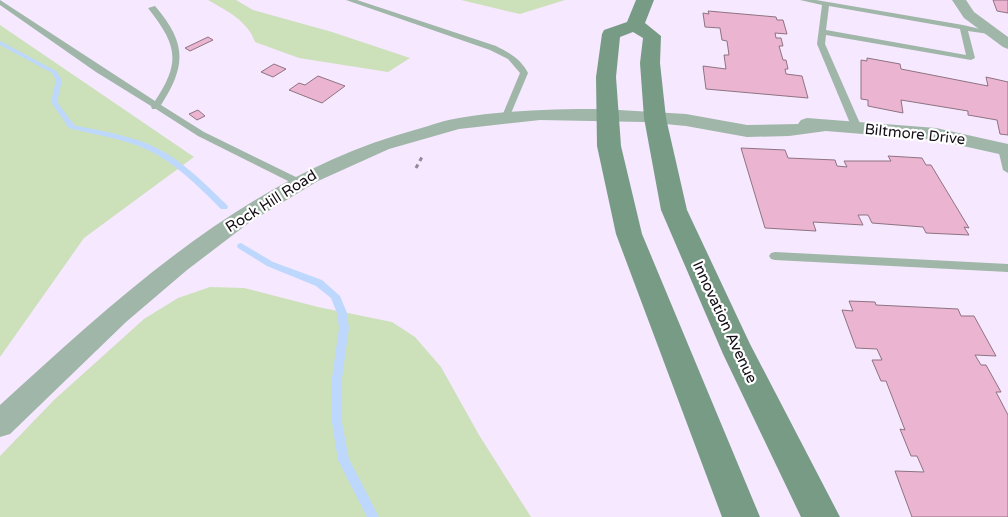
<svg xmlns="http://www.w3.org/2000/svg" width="1008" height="517" viewBox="0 0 1008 517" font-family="'Varela Round',sans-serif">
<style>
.green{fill:#cce0ba}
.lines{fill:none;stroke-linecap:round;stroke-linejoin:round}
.stream{fill:#bdd8fc;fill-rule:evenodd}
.building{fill:#ebb5d2;stroke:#8e7381}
.path{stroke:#948999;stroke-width:3;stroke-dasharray:4 4;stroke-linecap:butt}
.lane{fill:#9fb6a8;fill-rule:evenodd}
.street{fill:#9fb6a8;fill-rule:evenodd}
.secondary{fill:#789b86;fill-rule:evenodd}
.labels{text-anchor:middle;stroke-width:4.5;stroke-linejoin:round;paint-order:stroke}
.street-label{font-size:15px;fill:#140e17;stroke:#fff}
</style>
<rect width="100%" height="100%" fill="#f6e8fe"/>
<path class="green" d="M208,0h28l17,10 79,22 78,26 -22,14 -89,-14 -44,-16c-7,-21 -28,-31 -47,-42z
M461,0h104l-45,14z
M0,25l194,132 -110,81 -84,119z
M210,287l34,1 74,19 74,15 23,15 26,30 38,68 52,82h-531v-61l54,-56 90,-81 34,-21z"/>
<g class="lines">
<path class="stream" d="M0,41l56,30 6,9 -5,22 17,23c25,6 50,9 74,19 31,13 55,38 79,61l1,2 -1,2h-6c-25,-25 -51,-52 -85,-64 -22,-8 -45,-11 -67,-17l-18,-26 5,-22 -4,-7 -52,-28z
M241,243l32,19 49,18 18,16 7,17 2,15 -8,57 1,38 7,36 30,58h-12l-29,-57 -6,-37 -1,-38 8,-57 -2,-15 -6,-15 -15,-12 -49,-20 -29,-18 -1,-2 1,-2z"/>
</g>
<path class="building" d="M993,0h15v13l-11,-2z
M708,11l68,6 1,3h6l4,14 -12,-1 1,5h5l2,8h-4l4,14h3l2,9h-3l1,5 16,2 6,22 -102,-9 -3,-23 23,3 -2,-14h5l-2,-14 -5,-1 -2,-12 -15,-1 -2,-14 6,1z
M208,37l5,3 -23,11 -5,-3z
M867,58l33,6 1,5 87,17 -2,-9 22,5v53l-8,-1 -3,-14 -29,-5v-4l-67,-11 2,13 -35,-7v-6l-7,-1v-39l6,1z
M274,64l12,5 -13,8 -12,-5z
M318,76l27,10 -23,17 -33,-13 10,-7 6,2z
M198,110l7,6 -8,4 -8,-6z
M741,148l44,2 3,8 47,2 2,6 10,1 -3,-6h47l-3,-5 34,2 4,7h5l38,63 -5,-1 5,8 -43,-2 -3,-6 -51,-4 -4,-8h-10l5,10 -50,-3 3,9 -51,-3z
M849,301l26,1 1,3 82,4 3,7h13l22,40 -21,-1 6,10h5l15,27h-5l12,23v102h-96l-17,-46 29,1 -7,-16h-6l-11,-27 5,1 -19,-49h-5l-9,-21h10l-5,-11 -21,-1 -14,-38 11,1z"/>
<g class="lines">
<path class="path" d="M416,168l7,-13"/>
<path class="lane" d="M0,0l155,101c27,-40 21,-57 -7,-93l7,-2c31,36 32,59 6,99l43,27 100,49 1,2 -1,2h-8l-98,-49 -42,-27h-4l-1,-3 -55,-34 -96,-67z
M346,0h11l139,46c14,7 25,13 32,27l-19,45 -3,1 -4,-3 18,-43 -12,-14 -18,-9z
M800,0h16l147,25 30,7 -4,2 -21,-3 7,27 -4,2 -145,-25 -1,9 37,84 -5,3 -5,-3 -35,-84 5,-39zM829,6l131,23 6,26 -140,-25z
M1003,146l3,1 2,3v23l-5,-3 -5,-21z
M775,252l233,12v8l-233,-12 -4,-1 -2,-3 2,-3z"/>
<path class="street" d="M952,0h14l8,12 34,25v12l-5,-2 -39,-29z
M602,109l84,5 61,11 51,-1 3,-4 6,-2 129,10 72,16v12l-72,-16 -110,-9 -37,5 -42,1 -61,-11 -42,-4 -104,-2 -81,9 -70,20 -71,32 -68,41 -63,48 -61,52 -116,112 -10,3v-32c125,-114 251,-231 418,-276 14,-4 27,-9 41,-11 47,-8 96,-9 143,-9z"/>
<path class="secondary" d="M636,0h18l-9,23 16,13 -1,27 6,55 21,92 63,134 90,173h-39l-78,-163 -62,-144 -17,-92 -4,-55 3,-25 -10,-6 -13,5 -4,40 5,69 21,88 118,283h-38l-106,-283 -19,-88 -1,-69 6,-43 2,-4 23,-8z"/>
</g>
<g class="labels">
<g class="street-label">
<text transform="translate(915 134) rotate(6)" y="5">Biltmore Drive</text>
<text transform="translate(271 201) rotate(-32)" y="5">Rock Hill Road</text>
<text transform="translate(725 322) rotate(65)" y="5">Innovation Avenue</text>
</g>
</g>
</svg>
